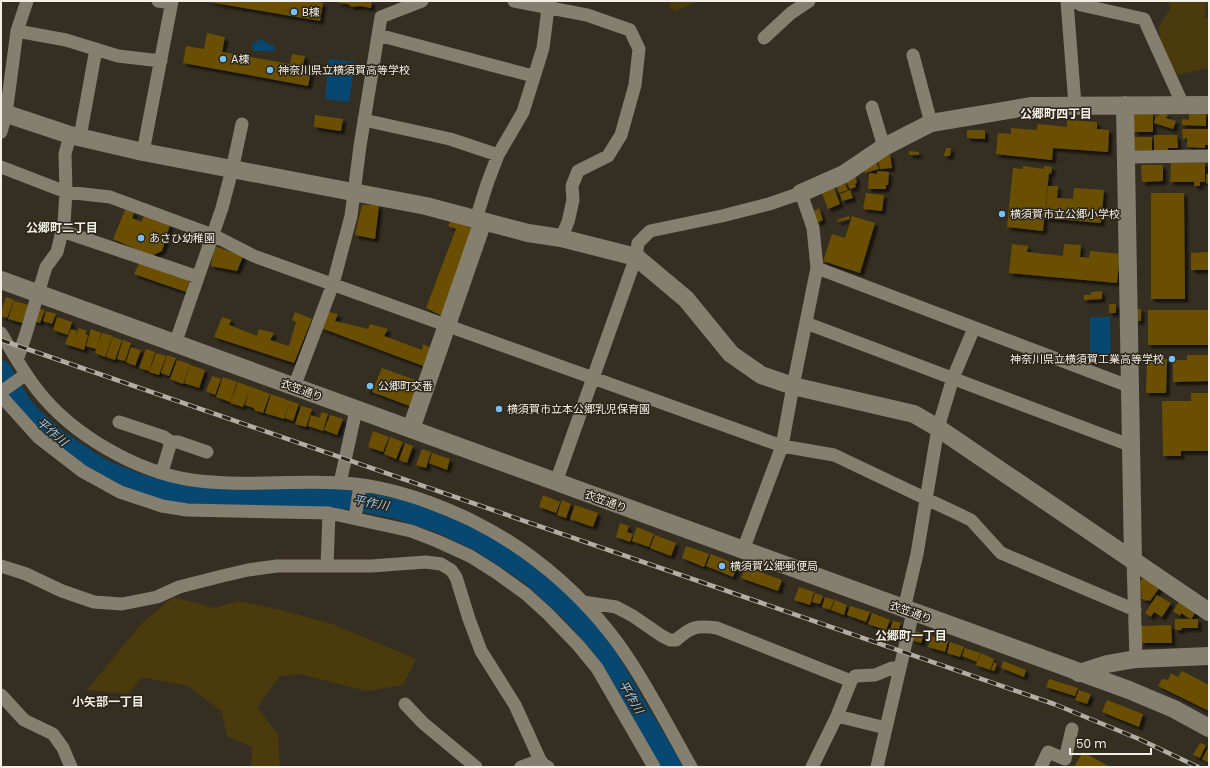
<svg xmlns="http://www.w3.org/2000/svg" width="1210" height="768" viewBox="0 0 1210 768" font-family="Poppins,'Noto Sans JP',sans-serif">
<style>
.green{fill:#4b3a0b}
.water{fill:#08476f}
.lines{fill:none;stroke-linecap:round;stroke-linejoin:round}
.river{stroke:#08476f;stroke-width:20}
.building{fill:#6a5005;filter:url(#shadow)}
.street{stroke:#857f70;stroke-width:13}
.secondary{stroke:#857f70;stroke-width:18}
.rail-casing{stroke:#b2aea3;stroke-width:4.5}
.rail{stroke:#2b2519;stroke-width:3;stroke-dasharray:9;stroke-linecap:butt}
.poi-dot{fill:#78bff7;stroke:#2b2519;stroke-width:1.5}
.labels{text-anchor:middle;stroke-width:3;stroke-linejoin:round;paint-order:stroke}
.poi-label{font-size:11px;fill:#f2efe6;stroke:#2b2519;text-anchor:start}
.street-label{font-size:11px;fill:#f2efe6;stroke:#2b2519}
.neighbourhood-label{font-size:12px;font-weight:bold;fill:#f2efe6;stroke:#2b2519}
.water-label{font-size:12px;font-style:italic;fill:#96cdfa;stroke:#2b2519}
</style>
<defs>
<filter id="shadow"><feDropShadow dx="3.5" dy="3.5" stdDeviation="1" flood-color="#0009"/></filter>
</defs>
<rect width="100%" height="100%" fill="#352f22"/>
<path class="green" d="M670,1h28l-21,10 -7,-3z
M1169,1h37l-1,17h4v50l-32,7 -17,-34 -1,-15 11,-17z
M173,597l41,11 25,-7 43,9 50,14 84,35 -13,26 -36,6 -67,-17 -20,2 -23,31 21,28 2,32h-29l1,-20 -25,-11 -5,-24 -34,-26 -46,-9 -14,17 -41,-4 54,-66z"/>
<path class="water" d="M262,39l3,3 9,4 1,4c-7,3 -13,0 -21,1l-2,-3v-4z
M329,59l26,3 -6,40 -24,-3z
M1090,317h20l1,40h-21z"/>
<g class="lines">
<path class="river" d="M1,370l20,34 11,13 25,22 45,30 37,15 42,11 52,3 115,1 49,10 43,14 42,20 46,30 41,37 32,36 71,121"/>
</g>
<path class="building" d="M204,1h111l8,2 -3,18z
M339,1h33l-1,7 -11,-2 -8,1 -4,-3 -10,-1z
M207,33l18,4 -3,15 68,12 2,-10 13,2 -2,9 9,2 -4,19 -125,-23 3,-17 18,3z
M1160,112l8,3 -2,3 10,3 -3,8 -19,-6 2,-8 2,1z
M1134,113h19v19h-19z
M1189,113h17v13l-24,-1v-6l7,1z
M315,115l28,4 -2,12 -27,-4z
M1067,120l30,2v7l12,1 -1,22 -55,-4 -1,12 -56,-6 2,-21 13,1v-6l25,2 2,-6 29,3z
M1182,129h27v16h-4v3l-18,-1v-9l-4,1z
M967,130h18v9l-18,-1z
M1154,135h23l1,13h-10v3h-14z
M1132,137h20v13h-20z
M946,148h5l-1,8h-6v-3h1z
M909,151l10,1v3h-10z
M890,154l2,14 -12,1 -2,-9 7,-5z
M876,161l3,8 -14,4 -1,-5z
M1171,163h34v19h-5v4h-6v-4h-24z
M1141,165h22v16l-21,1z
M1023,166l21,3v-3l8,1 -1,7 -2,-1 -6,58 -36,-4 6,-59 10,1z
M877,171l12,1 -1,13h-2v4h-18l1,-16 8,1z
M1206,174h3v10l-3,-1z
M855,175l2,8 -2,1 1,3 -6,2 -5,-9z
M844,181l4,9 -9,3 -3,-8z
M1048,186h10l-1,12 16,1 1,-11 30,2 -3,33 -56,-5z
M834,188l6,16 -12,5 -6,-16z
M850,190l3,8 -11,3 -2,-7z
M866,193l18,2 -2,16 -19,-2z
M1151,193h33l1,106h-34z
M362,205h17l-4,34 -20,-4z
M126,208l8,5 -2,5 9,4 3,-6 26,9 -8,26 -11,5 -38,-17z
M819,208l4,12 -6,3 -3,-12z
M849,216l1,3 -13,3v-2z
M852,216l23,7 -15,50 -37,-12 9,-27 13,4z
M451,221l21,7 -30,88 -16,-8 30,-79 -8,-3z
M1012,244l16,2 -1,6 36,4 1,-12 17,1 -1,12 9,1 1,-7 30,3 -3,29 -108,-10z
M214,246l29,10 -6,15 -26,-5z
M1209,252v18h-18v-17z
M140,261l50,18 -4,13 -52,-18z
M1102,291v8l-18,1v-5h7v-3z
M6,297l8,3 -7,18 -6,-2v-4z
M14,301l18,5 -6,18 -18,-5z
M1109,304h7v9h-7z
M36,308l9,2 -5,13 -9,-3z
M1138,309h3v12h-6z
M1148,310h61v35h-61z
M46,311l10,3 -4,10 -9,-3z
M295,312l17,7 -18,44 -80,-26 8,-20 9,3 -2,5 28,11 2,-7 15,4 -4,7 19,6 7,-24 -4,-2z
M329,312l9,2 -3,7 33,8 2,-5 18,5 -4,7 38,14 1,-6 10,5 -7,18 -105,-39z
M57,317l15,5 -4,13 -15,-5z
M79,328l8,3 -2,3 3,1 -4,15 -19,-6 6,-15 6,2 -2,7z
M91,329l10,4 -4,14 5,-14 11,3 -8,21 -10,-4 1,-4 -10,-3z
M113,337l9,3 -7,20 -9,-3z
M123,340l8,3 -6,18 -8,-2z
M131,347l10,3 -6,16 -9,-4z
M146,349l9,3 -6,19 -10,-3z
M156,353l10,3 -7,19 -10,-3z
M167,355l9,3 -7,18 -8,-3z
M1187,355h22v26l-36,1v-22h14z
M1147,358l20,1 -1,34h-20z
M177,360l13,4 -7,20 -13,-5z
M190,365l15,5 -6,18 -15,-5z
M382,368l39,14 -9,25 -40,-15z
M212,376l9,3 -6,16 -9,-4z
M223,377l14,5 -7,20 -14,-5z
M369,381l5,2 -3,8 -5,-1z
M238,382l32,12 -7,19 -9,-3v-2l-9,-3 5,-16 -7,18 -13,-4z
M1191,393h18v58h-28v5h-18l-1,-55h29z
M271,394l19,7 -6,18 -19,-6z
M290,401l9,3 -6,17 -8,-3z
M301,406l11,3 -6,18 -11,-3z
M321,412l7,2 -5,17 -15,-5 3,-11 9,3z
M330,415l13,4 -6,16 -13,-5z
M373,431l16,6 -6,15 -15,-5z
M390,437l13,5 -7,17 -12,-5z
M405,443l8,3 -6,17 -8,-3z
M422,449l9,3 -5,16 -10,-3z
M432,453l18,6 -3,11 -18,-7z
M543,495l17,7 -4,11 -17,-6z
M562,500l9,4 -5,14 -9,-3z
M575,505l23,8 -5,14 -23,-8z
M620,523l9,3 -2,6 6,2 -3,8 -14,-5z
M637,527l17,7 -5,13 -17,-6z
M655,535l21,8 -5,13 -21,-8z
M686,546l23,8 -5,13 -22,-9z
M711,554l27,11 -5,12 -27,-11z
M746,567l36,13 -4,11 -37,-13z
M1144,576l16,11 -10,14 -3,-1 -1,1 -5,-3 1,-3 -3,-1 3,-2 -2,-1v-9z
M799,587l15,5 -4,13 -16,-5z
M815,593l8,3 -3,8 -8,-2z
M1157,595l14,8 -9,14 -8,-5 -3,5 -6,-4z
M825,597l9,3 -4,10 -8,-3z
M835,600l12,5 -3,10 -13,-5z
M1180,600l16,11 -4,7 -2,1 -9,-6 -1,3 -7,-5z
M850,606l20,6 -4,10 -19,-7z
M872,613l18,7 -4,10 -18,-6z
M1175,619h23v9h-16v2h-7z
M893,621l8,2 -4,11 -8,-2z
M1171,625l1,18h-31v-17z
M916,631l8,3 -3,9 -9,-3z
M932,636l16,5 -3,11 -17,-5z
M950,642l14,5 -4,10 -13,-4z
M965,648l15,5 -3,9 -15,-6z
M981,653l13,6 -4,11 -14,-5z
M1003,661l23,9 -2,7 -23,-9z
M994,662l3,2 -3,7 -3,-1z
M1182,671l27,14v26l-51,-25 4,-7 6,1 3,-7 7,4z
M1049,679l29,9 -3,8 -29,-9z
M1079,690l12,4 -4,10 -12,-4z
M1107,700l36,14 -4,13 -37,-15z
M1200,743l6,2 -6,13 -7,-3z
M1209,746v17l-7,-4z
M1083,752l27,15h-36z"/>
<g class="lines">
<path class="street" d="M158,1l13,2
M514,1l73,14 43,15 9,19 -4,36 -14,50 -13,21 -30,15 -6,15 1,14 -5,22 -7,16
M1067,1l8,104
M1075,1l6,4 63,14 39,86
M17,31l49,9 52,16 43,5
M378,35l155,41
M764,38l27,-25 18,-12
M913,55l18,68
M872,107l12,40
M364,120l86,19 48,16
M1,132l5,-18 11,-83 10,-30
M80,137l16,-88
M143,152l29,-151
M1126,157l83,-1
M1,167l65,25 44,5 103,38 41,21 528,190 52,9 137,65 30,33 134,57
M476,219l11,-35 11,-29 25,-43 20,-64 5,-40
M62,231l136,46
M817,268l314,119
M806,323l326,123
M1,333c12,20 23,41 38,59 34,43 98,80 153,88 49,7 99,0 149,3 44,2 90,18 130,37 65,32 122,83 161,144 21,33 40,69 59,103
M175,344l47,-136 10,-38 10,-46
M17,360l8,-23 21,-70 11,-15 7,-29 2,-31 -1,-38 5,-19
M294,387l39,-103 18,-68 9,-70 21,-129 41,-16
M1,392l24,-17
M1,396l37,41 44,34 38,21 42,14 25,4 142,3 82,18 26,10 33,15 27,17 29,21 22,20 30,31 19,23 57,99
M119,422l45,15 7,5 -9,30
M171,442h7l29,10
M556,482l80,-225 2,-14 12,-12 72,-15 47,-12 32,-11 12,35 4,40 -24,118 -11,60 -39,104
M340,483l16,-73
M355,518l5,-33
M1133,560l3,99
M1,566l25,8 36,17 32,11 28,2 35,-7 22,-10 43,-11 26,-6 29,-4h94l55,-4 15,2 10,6 5,7 13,42 12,32 34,54 25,55 3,4 5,3
M327,566l2,-53
M583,602l33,5 17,9 29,20 8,4h6c15,-13 20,-15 41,-12l134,53
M904,609l13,-55 21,-126 15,-50 21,-50
M1,695l23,25 29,14 10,14 8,19
M405,704l18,19 53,44
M837,716l49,12
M521,767l19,-7
M812,767l25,-51 14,-35 4,-5 20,-1 17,-7 8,-1
M877,767l36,-155
M1041,767l7,-15 17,7 7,-30"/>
<path class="secondary" d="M547,1l1,7
M1125,105l8,455
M1,112l69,23 73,17 283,54 102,27 33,5 75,19 50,42 45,55 30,21 32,11 121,28 24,14 271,184
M801,193l43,-19 40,-27 47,-24 101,-17 177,-1
M1,280l1128,410 45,19 35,19
M411,429l72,-208
M1079,673l28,-9 29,-5 73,-3"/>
<defs>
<path id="rail" d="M1,340l1053,364 85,35 59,28"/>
</defs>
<use href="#rail" class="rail-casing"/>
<use href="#rail" class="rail"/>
</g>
<g class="poi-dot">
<circle cx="294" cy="12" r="4"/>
<circle cx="223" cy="59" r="4"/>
<circle cx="270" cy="70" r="4"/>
<circle cx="1002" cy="214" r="4"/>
<circle cx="141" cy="238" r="4"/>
<circle cx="1172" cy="359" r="4"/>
<circle cx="370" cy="386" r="4"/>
<circle cx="499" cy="409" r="4"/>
<circle cx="722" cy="566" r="4"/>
</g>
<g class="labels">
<g class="poi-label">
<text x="302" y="16">B棟</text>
<text x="231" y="63">A棟</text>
<text x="278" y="74">神奈川県立横須賀高等学校</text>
<text x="1010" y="218">横須賀市立公郷小学校</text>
<text x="149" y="242">あさひ幼稚園</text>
<text x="1164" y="363" text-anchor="end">神奈川県立横須賀工業高等学校</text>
<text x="378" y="390">公郷町交番</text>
<text x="507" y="413">横須賀市立本公郷乳児保育園</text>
<text x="730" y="570">横須賀公郷郵便局</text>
</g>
<g class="street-label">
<text transform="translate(302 390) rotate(20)" y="4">衣笠通り</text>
<text transform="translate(606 501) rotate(20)" y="4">衣笠通り</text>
<text transform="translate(911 612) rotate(20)" y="4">衣笠通り</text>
</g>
<g class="neighbourhood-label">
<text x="1056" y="118">公郷町四丁目</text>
<text x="62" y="232">公郷町二丁目</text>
<text x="911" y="640">公郷町一丁目</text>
<text x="108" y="706">小矢部一丁目</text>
</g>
<g class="water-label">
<text transform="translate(52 432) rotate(40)" y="4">平作川</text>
<text transform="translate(371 503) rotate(11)" y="4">平作川</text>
<text transform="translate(631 697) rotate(60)" y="4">平作川</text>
</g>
</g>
<rect width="1210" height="768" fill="none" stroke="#f2efe6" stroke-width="4"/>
<path d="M1070 748v6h81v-6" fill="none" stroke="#f2efe6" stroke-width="2"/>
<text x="1076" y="748" font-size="12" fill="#f2efe6" stroke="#2b2519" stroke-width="3" paint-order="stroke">50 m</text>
</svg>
